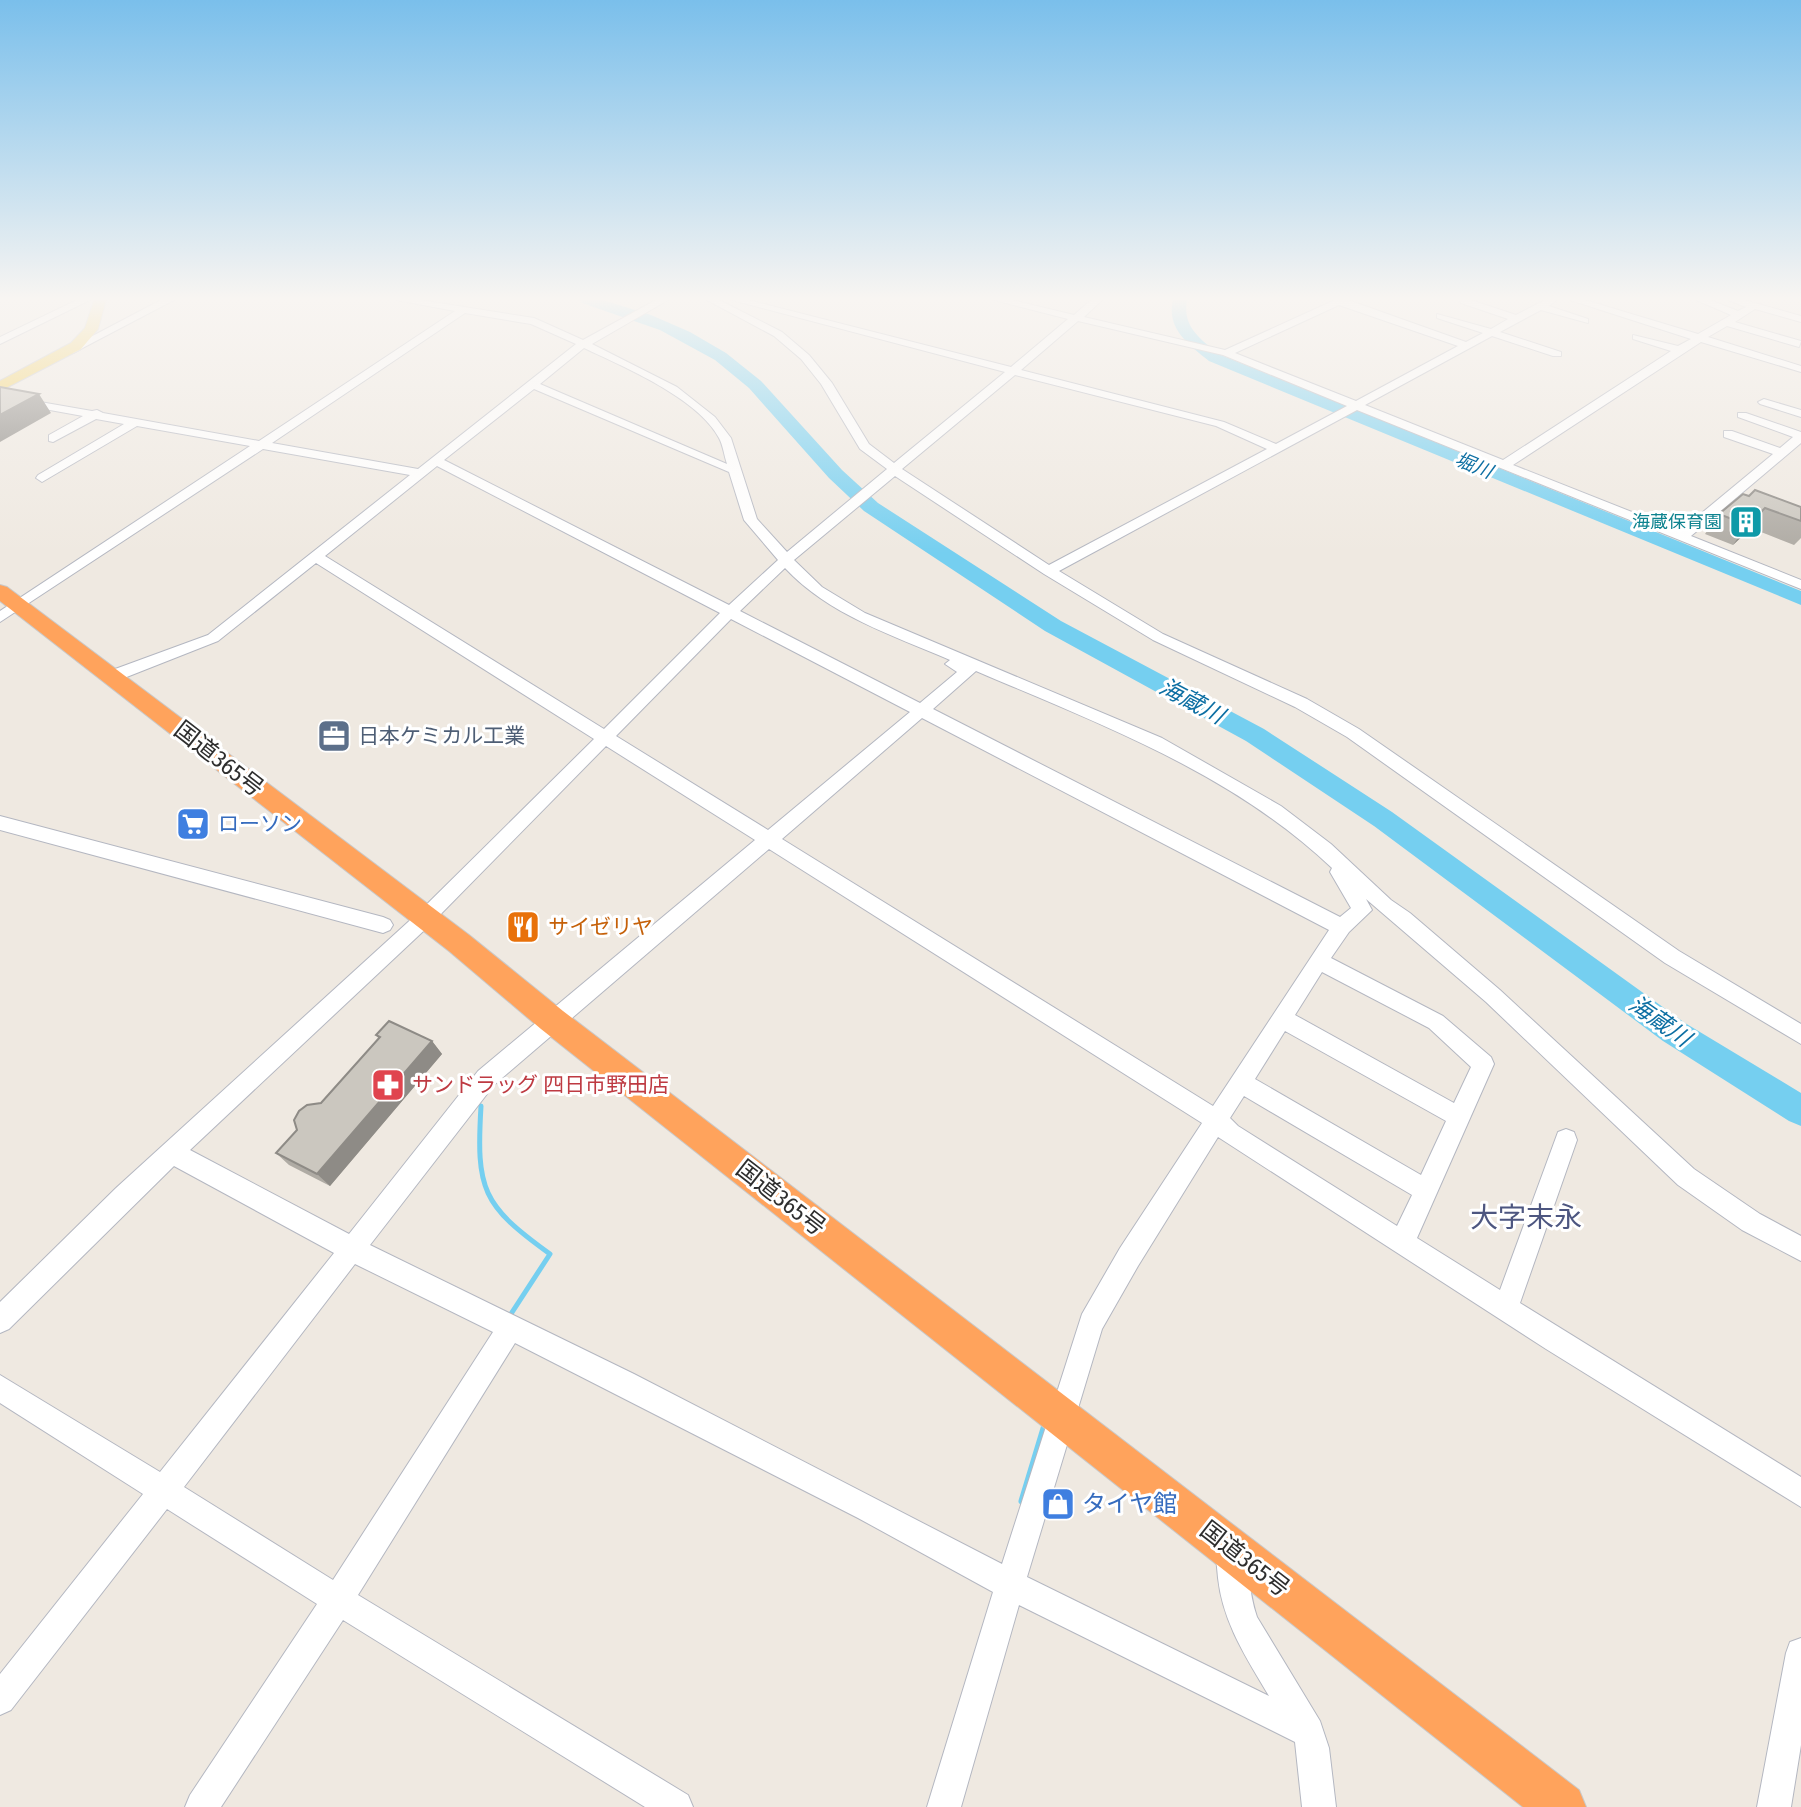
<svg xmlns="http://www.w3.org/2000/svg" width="1801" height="1807" viewBox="0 0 1801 1807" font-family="'Fira Sans Condensed','Noto Sans JP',sans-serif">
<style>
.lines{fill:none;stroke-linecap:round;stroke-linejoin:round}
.stream-far1{stroke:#75cff0;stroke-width:5}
.stream{stroke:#75cff0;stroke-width:7}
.river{fill:#75cff0;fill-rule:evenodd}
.minor-casing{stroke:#b4b7c1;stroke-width:2}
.major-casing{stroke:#c9c9c9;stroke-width:2}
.highway-casing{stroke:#c9c9c9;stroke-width:2}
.minor{fill:#fff;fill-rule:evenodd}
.major{fill:#f2d163;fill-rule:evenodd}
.highway{fill:#ffa35c;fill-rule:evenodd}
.wall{fill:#afaba4}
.shaded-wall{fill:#8e8b86}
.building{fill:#cbc7bf;stroke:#8e8b86;stroke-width:2}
.labels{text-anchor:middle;stroke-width:6;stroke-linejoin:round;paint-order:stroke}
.far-culture-label{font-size:18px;fill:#0d838f;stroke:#fff;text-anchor:end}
.far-water-label{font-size:19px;font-style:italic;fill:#0d6fa3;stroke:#fff}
.service-label{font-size:21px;fill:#4e5e75;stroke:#fff;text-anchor:start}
.shop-label{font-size:21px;fill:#366cbe;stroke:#fff;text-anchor:start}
.food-label{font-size:21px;fill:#c56008;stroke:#fff;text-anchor:start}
.health-label{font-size:21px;fill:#be3a42;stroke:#fff;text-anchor:start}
.water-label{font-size:23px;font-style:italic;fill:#0d6fa3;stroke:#fff}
.near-street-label{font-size:24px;fill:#2e2e2e;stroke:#fff}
.near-shop-label{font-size:24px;fill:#366cbe;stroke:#fff;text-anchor:start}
.near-quarter-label{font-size:28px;fill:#4d5680;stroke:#fff}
</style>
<rect width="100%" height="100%" fill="#efe9e1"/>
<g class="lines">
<path class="stream-far1" d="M481,1106c-5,84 1,99 69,148l-41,63"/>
<path class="stream" d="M1022,1501l23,-76"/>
<path class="river" d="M580,300h23l48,15 39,17 36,21 35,28 81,89 36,33 183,118 203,108 128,83 293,211 116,70v33l-12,-5 -126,-80 -289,-215 -128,-85 -201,-110 -181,-120 -35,-33 -80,-90 -34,-28 -55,-30 -78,-27z
M1173,300h14c-5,27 14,40 34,55l580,236v14l-592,-244c-20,-16 -43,-32 -36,-61z"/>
<defs>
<path id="minor" d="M77,300h13l-90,44v-7z
M161,300h13l-101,53 -9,-2z
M396,300h24l114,18 49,22 73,-40h12l-76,44 85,43 38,30 16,21 26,81 30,33 100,-83 -27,-20 -39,-65 -20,-25 -27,-23 -67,-36h12l63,32 27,23 23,28 37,61 25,19 111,-91 -273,-72h16l263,67 57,-48 -74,-19h18l62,15 17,-15h11l-18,17 141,33 110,-50h13l118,42 17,-9 -46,-15v-4l54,15 17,-10 -47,-16 -1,-3h11l45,15 29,-15h12l-8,6 39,13v4l-47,-13 -41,22 61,20v4h-8l-61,-20 -127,69 138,55 168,-109 -38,-12v-4l45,11 13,-7 -121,-39h15l113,34 33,-19 -35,-15h14l28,11 8,-4 -18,-7h16l57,16v6l-46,-13 -20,13 66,19 -2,6 -72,-21 -19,11 93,29v6l-100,-30 -188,123 167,66 93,-77 -49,-17v-6h8l48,17 13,-11 -55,-20v-4h8l55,19v11l-110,93 110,44v9l-444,-179 -298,161 104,63 144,65 52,30 320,222 122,73v20l-136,-81 -318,-226 -52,-30 -142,-67 -109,-66 -149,-98 -101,84 28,27 43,26 297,125 119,68 50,38 60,56 19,13 90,77 194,179 66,45 41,22v25l-59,-31 -64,-45 -192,-183 -120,-103 6,11 -23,22 -18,26 112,58 48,41 3,7 -77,174 83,52 58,-158 8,-3 8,3 3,8 -57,163 281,174v30l-255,-158 -328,-212 -80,129 -36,63 -75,248 242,119c-23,-39 -46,-73 -51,-118 -1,-14 -4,-25 2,-37l10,-5 10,5c10,24 8,51 17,76l63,104 9,27 7,59h-34l-7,-65 -276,-137 -58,202h-34l66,-215 -135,-74 -343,-175 -157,252 330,200 5,12h-48l-302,-187 -122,187h-36l5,-12 127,-191 -150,-95 -156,201 -11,5v-41l143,-180 -143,-91v-28l160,97 174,-219 -160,-87 -165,163 -9,4v-31l116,-114 302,-275 176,-174 -278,-176 -98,78 -99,39h-12l-2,-4 2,-4 101,-37 202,-160 -147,-26 -263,173v-11l250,-165 -113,-20 -95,56 -6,-4 2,-3 86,-51 -28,-5 -43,23 -4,-1v-6l34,-19 -83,-15v-6l92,16 5,-1 6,3 156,28 196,-130zM1339,305l119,41 -102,55 -121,-48zM465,313l66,11 45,20 -158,125 -146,-26zM1078,321l145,34 124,51 -71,38 -52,-22 -203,-52zM584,348c40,19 114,50 135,90 4,7 5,17 8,26l-187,-80zM1015,375l201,51 51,23 -218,116 -147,-96zM534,389l195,83 15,48 34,40 -49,45 -285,-145zM437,466l283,147 -116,116 -279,-173zM785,568c44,47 107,67 165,92l-5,4 12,8 -37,31 -180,-92zM731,619l179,93 -142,118 -152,-94zM976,671c124,53 256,102 356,197l-2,4 21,36 -11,9 -407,-208zM922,718l407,212 -116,176 -431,-267zM606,746l149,94 -277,231 -129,163 -159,-84 242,-227zM769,849l433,274 -82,125 -38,66 -80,250 -368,-190 -264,-129 124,-160zM1322,972l107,56 42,39 -17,36 -159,-88zM1285,1031l161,90 -25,54 -166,-96zM1244,1096l168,99 -15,31 -159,-100 -8,-8zM355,1264l138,68 -160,248 -149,-93z
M1764,399l37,11v7l-41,-13 -2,-2z
M0,816l383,101 7,3 3,5 -3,5 -7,3 -383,-103z
M1801,1638v107l-10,62h-34l29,-154 4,-11z"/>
<path id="major" d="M94,300h12l-8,29 -17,20 -81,42v-10l71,-38 14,-15z"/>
<path id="highway" d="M0,585l7,2 462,348 94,76 1016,779 7,17h-63l-982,-778 -92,-78 -449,-350z"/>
</defs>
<use href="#minor" class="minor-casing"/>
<use href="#major" class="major-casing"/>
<use href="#highway" class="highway-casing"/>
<use href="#minor" class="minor"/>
<use href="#major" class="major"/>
<use href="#highway" class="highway"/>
</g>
<path class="wall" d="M1749,496l52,11v31l-7,7 -43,-17 -18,17 -28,-11 14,-20z
M376,1035l56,6 10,13 -112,132 -41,-21 -13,-12 103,-114z"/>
<path class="shaded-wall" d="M39,394l12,19 -51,29v-27z
M1765,508l-14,20 -18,17 14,-20z
M432,1041l10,13 -112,132 -13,-12z"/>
<path class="building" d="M0,387l39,7 -39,21z
M1755,490l46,17v14l-36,-13 -18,17 -28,-11 24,-20 6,2z
M389,1021l43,20 -115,133 -41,-21 21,-23 -3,-10 5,-9 8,-6 14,-2 59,-66 -4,-2z"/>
<linearGradient id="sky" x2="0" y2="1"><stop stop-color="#7abfeb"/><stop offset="0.54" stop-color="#f8f5f2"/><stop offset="1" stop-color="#f8f5f2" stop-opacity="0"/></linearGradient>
<rect width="1801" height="553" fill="url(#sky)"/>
<defs>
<symbol id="building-square" viewBox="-11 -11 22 22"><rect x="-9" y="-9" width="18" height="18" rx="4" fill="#0f9aa8" stroke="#fff"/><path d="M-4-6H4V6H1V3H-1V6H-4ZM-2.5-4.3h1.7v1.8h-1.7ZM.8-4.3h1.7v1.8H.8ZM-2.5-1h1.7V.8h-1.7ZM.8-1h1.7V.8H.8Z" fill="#fff"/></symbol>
<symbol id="office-square" viewBox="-11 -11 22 22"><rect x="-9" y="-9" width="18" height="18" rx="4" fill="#5c6f8a" stroke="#fff"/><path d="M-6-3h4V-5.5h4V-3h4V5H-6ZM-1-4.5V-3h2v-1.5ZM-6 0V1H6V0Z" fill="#fff"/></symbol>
<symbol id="supermarket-square" viewBox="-11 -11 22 22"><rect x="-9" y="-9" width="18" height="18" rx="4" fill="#3f7fe0" stroke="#fff"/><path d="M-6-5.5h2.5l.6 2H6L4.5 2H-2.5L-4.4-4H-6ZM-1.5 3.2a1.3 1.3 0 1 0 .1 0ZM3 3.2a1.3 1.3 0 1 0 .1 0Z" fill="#fff"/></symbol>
<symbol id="restaurant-square" viewBox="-11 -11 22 22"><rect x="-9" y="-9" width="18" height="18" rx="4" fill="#e8710a" stroke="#fff"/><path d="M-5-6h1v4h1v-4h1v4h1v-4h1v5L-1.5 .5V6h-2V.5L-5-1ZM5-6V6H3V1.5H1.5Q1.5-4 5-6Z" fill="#fff"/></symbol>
<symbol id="pharmacy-square" viewBox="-11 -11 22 22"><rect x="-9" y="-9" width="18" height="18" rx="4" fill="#e0444e" stroke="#fff"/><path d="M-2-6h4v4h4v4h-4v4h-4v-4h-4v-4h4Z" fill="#fff"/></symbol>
<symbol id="shop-square" viewBox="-11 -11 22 22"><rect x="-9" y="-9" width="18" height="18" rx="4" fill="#3f7fe0" stroke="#fff"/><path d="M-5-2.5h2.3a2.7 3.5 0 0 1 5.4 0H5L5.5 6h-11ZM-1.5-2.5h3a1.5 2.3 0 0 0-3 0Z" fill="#fff"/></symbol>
</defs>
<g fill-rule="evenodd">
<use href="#building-square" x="1727" y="503" width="38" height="38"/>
<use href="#office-square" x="315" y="717" width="38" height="38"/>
<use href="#supermarket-square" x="174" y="805" width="38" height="38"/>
<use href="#restaurant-square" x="504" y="908" width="38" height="38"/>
<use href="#pharmacy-square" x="369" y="1066" width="38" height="38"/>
<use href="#shop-square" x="1039" y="1485" width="38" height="38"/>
</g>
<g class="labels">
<g class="far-culture-label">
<text x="1722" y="528">海蔵保育園</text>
</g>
<g class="far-water-label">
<text transform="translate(1474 465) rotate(22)" y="7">堀川</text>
</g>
<g class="service-label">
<text x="358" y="743">日本ケミカル工業</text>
</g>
<g class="shop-label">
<text x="218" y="831">ローソン</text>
</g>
<g class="food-label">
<text x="548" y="934">サイゼリヤ</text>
</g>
<g class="health-label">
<text x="412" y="1092">サンドラッグ 四日市野田店</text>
</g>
<g class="water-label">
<text transform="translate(1192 701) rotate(28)" y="8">海蔵川</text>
<text transform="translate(1660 1021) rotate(35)" y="8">海蔵川</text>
</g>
<g class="near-street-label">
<text transform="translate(219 759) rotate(38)" y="8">国道365号</text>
<text transform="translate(781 1198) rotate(38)" y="8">国道365号</text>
<text transform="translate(1245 1559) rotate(38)" y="8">国道365号</text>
</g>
<g class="near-shop-label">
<text x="1082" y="1512">タイヤ館</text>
</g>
<g class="near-quarter-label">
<text x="1526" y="1227">大字末永</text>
</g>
</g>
</svg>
